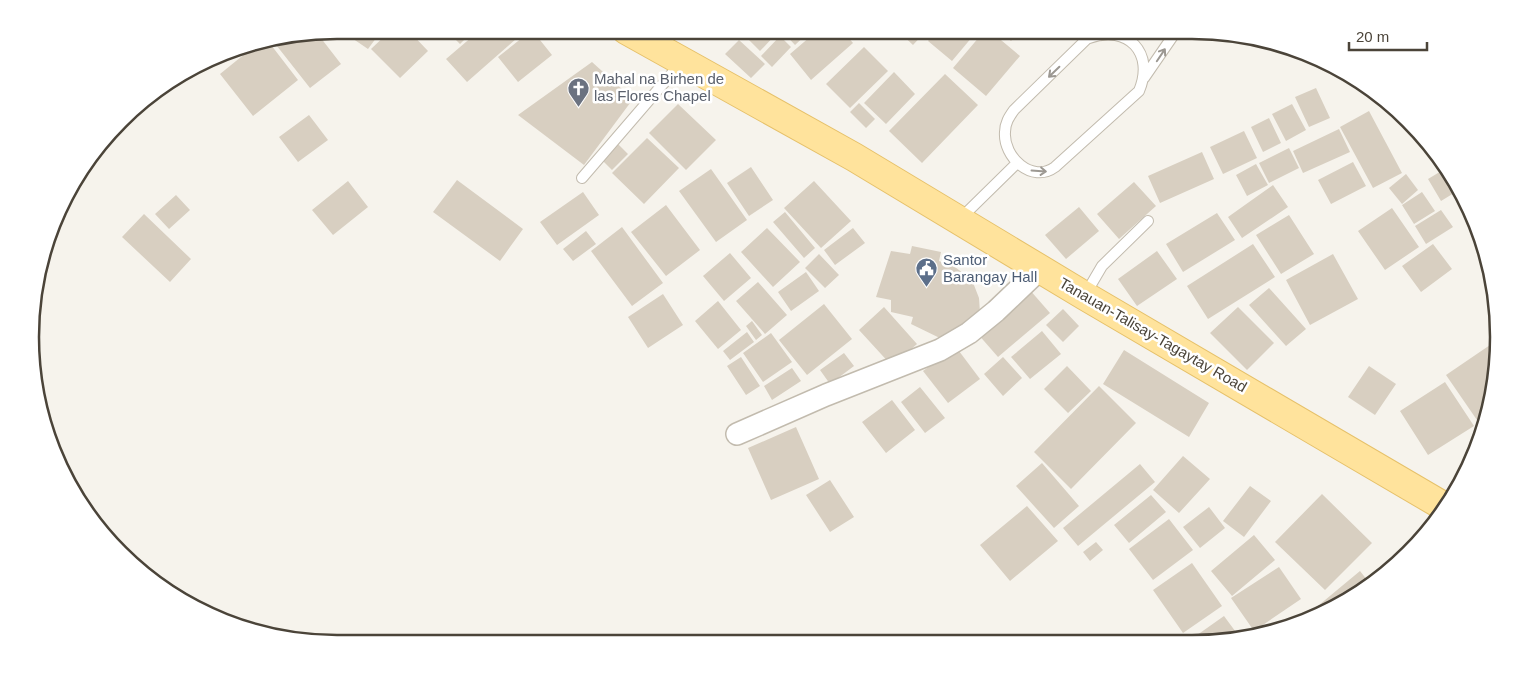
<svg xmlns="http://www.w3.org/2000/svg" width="1529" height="674" viewBox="0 0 1529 674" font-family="Helvetica,sans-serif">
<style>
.building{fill:#d8cfc1}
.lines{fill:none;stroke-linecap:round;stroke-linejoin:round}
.lane-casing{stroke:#c2bbae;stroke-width:12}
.street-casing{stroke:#c2bbae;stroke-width:24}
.primary-casing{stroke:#e6c16a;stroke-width:30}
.lane{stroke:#fff;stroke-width:10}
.street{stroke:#fff;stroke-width:21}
.primary{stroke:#ffe39c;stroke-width:28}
.oneway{stroke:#9c9892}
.labels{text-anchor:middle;stroke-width:5;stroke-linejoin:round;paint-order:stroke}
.worship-label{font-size:15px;fill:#5b616d;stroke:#fff;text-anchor:start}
.service-label{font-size:15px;fill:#4e5e75;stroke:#fff;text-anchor:start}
.street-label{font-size:15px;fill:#4b4439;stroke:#fff}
.rim{fill:none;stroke:#4b4439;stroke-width:2.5}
</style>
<rect width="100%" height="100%" fill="#f6f3ec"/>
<path class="building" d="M340,30h42l-14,19z
M391,30h17l20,21 -28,27 -29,-29z
M446,30h28l-14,14z
M480,30h42l2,2 -57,50 -21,-23z
M532,30l20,25 -34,27 -20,-25z
M758,30h18l2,2 -18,19 -12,-12z
M781,30h30l-16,15z
M818,30h24l11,13 -42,37 -21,-26z
M897,30h30l-14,15z
M937,30h41l-26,31 -24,-20z
M985,30h4l31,26 -34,40 -33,-28z
M1000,30h21l-10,11z
M317,33l24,31 -31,24 -37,-47z
M780,36l11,11 -19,20 -11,-11z
M739,40l26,24 -14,14 -26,-24z
M268,41l30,39 -45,36 -33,-42 38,-31z
M864,47l24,24 -38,37 -24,-24z
M592,62l41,37 -49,66 -66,-50z
M894,72l21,22 -29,30 -22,-21z
M945,74l33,31 -56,58 -33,-32z
M1316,88l14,30 -21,9 -14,-30z
M859,103l16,16 -9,9 -16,-16z
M678,104l38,36 -30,30 -37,-37z
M1292,104l14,26 -20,11 -14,-27z
M1369,111l33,62 -29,15 -33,-61z
M309,115l19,25 -30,22 -19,-25z
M1269,118l12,25 -18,9 -12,-25z
M1339,129l11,23 -47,21 -10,-22z
M1244,131l13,27 -34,16 -13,-27z
M647,138l32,30 -35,36 -32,-31z
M617,143l11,11 -16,16 -11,-11z
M1289,148l10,20 -30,15 -10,-20z
M1202,152l12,27 -54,24 -12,-27z
M1353,162l13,24 -35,18 -13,-24z
M1256,164l12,21 -21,11 -11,-21z
M751,167l22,33 -24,16 -22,-33z
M711,169l36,51 -31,22 -37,-51z
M1443,170l16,20 -18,11 -13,-22z
M1406,174l12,16 -16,14 -13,-16z
M457,180l66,49 -23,32 -67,-49z
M348,181l20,26 -35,28 -21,-25z
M814,181l37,40 -30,27 -37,-40z
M1134,182l22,24 -37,33 -22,-25z
M1273,185l15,22 -46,31 -14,-21z
M583,192l16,23 -42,30 -17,-23z
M1422,192l13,19 -21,13 -12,-19z
M176,195l14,15 -21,19 -14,-15z
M666,205l34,45 -34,26 -35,-44z
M1079,207l20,24 -33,28 -21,-24z
M1392,208l27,39 -34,23 -27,-39z
M1441,210l12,17 -27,17 -11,-18z
M785,212l30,36 -11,10 -31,-36z
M1217,213l18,27 -52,32 -17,-28z
M144,214l47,45 -21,23 -48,-45z
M1289,215l25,39 -33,20 -25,-39z
M622,227l41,56 -31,23 -41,-55z
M767,228l33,34 -27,25 -32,-35z
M853,228l12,15 -30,22 -11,-15z
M586,231l10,13 -23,17 -10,-12z
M1253,244l22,33 -67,42 -21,-33z
M1433,244l19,25 -31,23 -19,-26z
M912,246l29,6 -2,9 16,6 17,13 7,18 1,15 -32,29 -37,-18 2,-7 -22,-5v-12l-15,-3 15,-46 19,3z
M1157,251l20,28 -40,27 -19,-27z
M730,253l21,25 -27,23 -21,-25z
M819,254l20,21 -14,13 -20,-20z
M1333,254l25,45 -48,26 -24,-45z
M806,272l13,19 -28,20 -13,-19z
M758,282l29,33 -22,19 -29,-33z
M1269,288l37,41 -20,17 -37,-41z
M1029,289l21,24 -52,44 -21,-24z
M663,294l20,31 -35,23 -20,-31z
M718,301l23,29 -23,19 -23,-28z
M824,304l28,35 -45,36 -28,-35z
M884,307l33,37 -25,22 -33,-36z
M1238,307l36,36 -27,27 -37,-37z
M1063,309l16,17 -16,16 -17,-17z
M752,321l10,14 -6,5 -10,-14z
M1042,331l19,23 -31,25 -19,-22z
M747,332l7,10 -24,18 -7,-9z
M771,333l21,29 -29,20 -20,-29z
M1493,343l2,1 -10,76 -6,3 -33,-48z
M956,347l24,32 -32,24 -25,-32z
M1124,350l85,53 -20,34 -86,-53z
M844,353l10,13 -24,18 -10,-14z
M741,357l19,29 -14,9 -19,-29z
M1003,357l19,21 -19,18 -19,-22z
M1067,366l24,25 -23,22 -24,-24z
M1369,366l27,18 -21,31 -27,-18z
M792,368l9,13 -29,19 -8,-14z
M1445,382l29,44 -46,29 -28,-44z
M1099,386l37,37 -65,66 -37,-37z
M920,387l25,31 -20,15 -24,-31z
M892,400l23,30 -29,23 -24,-31z
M796,427l23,52 -48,21 -23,-52z
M1183,456l27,23 -31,34 -26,-23z
M1042,463l37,43 -25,22 -38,-42z
M1140,464l15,18 -77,64 -15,-18z
M830,480l24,37 -24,15 -24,-37z
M1250,486l21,15 -27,36 -21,-16z
M1322,494l50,49 -47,47 -50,-48z
M1151,495l15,17 -37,31 -15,-18z
M1027,506l31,35 -48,40 -30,-36z
M1209,507l16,21 -25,20 -17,-21z
M1169,519l24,31 -40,30 -24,-31z
M1254,535l21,25 -43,36 -21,-25z
M1096,542l7,8 -13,11 -7,-9z
M1192,563l30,43 -39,27 -30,-43z
M1279,567l22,32 -47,32 -23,-33z
M1360,571l11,14 -53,31 -5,-6z
M1224,616l17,23 -9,2h-41l-1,-1z"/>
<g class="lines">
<defs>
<path id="lane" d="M1089,38c39,-14 66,15 50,53l-84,76c-23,17 -52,-10 -50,-35 0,-9 4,-15 9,-22l82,-80
M1144,78l33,-48
M582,178l99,-115
M961,218l56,-55
M1085,295l17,-29 46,-45"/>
<path id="street" d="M737,434l89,-39 114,-45 29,-17 27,-22 44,-42"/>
<path id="primary" d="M626,30l228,127 231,139 360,211"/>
</defs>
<use href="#lane" class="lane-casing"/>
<use href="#street" class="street-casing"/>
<use href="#primary" class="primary-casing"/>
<use href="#lane" class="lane"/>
<use href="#street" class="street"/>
<use href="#primary" class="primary"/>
</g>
<defs><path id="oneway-shaft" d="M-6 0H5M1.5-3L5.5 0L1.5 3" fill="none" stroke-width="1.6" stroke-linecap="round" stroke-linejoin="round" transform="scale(1.25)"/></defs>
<g class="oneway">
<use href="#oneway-shaft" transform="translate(1161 55) rotate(-56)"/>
<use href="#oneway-shaft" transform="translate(1054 72) rotate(136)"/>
<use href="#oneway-shaft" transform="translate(1039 171) rotate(4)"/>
</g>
<defs>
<symbol id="church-pin" viewBox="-11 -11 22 30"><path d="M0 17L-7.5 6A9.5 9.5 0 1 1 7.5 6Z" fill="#6b7280" stroke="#fff"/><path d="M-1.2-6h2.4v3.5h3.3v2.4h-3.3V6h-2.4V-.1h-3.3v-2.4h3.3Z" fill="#fff"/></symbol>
<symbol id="civic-pin" viewBox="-11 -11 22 30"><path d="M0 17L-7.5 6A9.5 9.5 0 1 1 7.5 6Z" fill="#5c6f8a" stroke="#fff"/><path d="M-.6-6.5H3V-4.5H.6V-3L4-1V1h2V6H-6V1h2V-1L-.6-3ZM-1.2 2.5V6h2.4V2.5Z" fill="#fff"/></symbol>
</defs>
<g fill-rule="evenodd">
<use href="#church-pin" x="566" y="76" width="25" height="34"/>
<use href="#civic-pin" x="914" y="256" width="25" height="34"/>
</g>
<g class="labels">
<g class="worship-label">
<text x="594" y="84">Mahal na Birhen de<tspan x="594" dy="17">las Flores Chapel</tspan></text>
</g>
<g class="service-label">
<text x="943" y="265">Santor<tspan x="943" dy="17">Barangay Hall</tspan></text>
</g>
<g class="street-label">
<text transform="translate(1153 335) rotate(30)" y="5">Tanauan-Talisay-Tagaytay Road</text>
</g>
</g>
<path d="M0 0H1529V674H0ZM337 39H1192A298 298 0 0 1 1490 337V337A298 298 0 0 1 1192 635H337A298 298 0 0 1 39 337V337A298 298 0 0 1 337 39Z" fill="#fff" fill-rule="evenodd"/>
<path class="rim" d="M337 39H1192A298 298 0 0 1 1490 337V337A298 298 0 0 1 1192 635H337A298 298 0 0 1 39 337V337A298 298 0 0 1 337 39Z"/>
<path d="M1349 42v8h78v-8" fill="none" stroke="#4b4439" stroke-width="2.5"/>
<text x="1356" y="42" font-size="15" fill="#4b4439" stroke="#ffffff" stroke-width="4" paint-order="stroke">20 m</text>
</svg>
